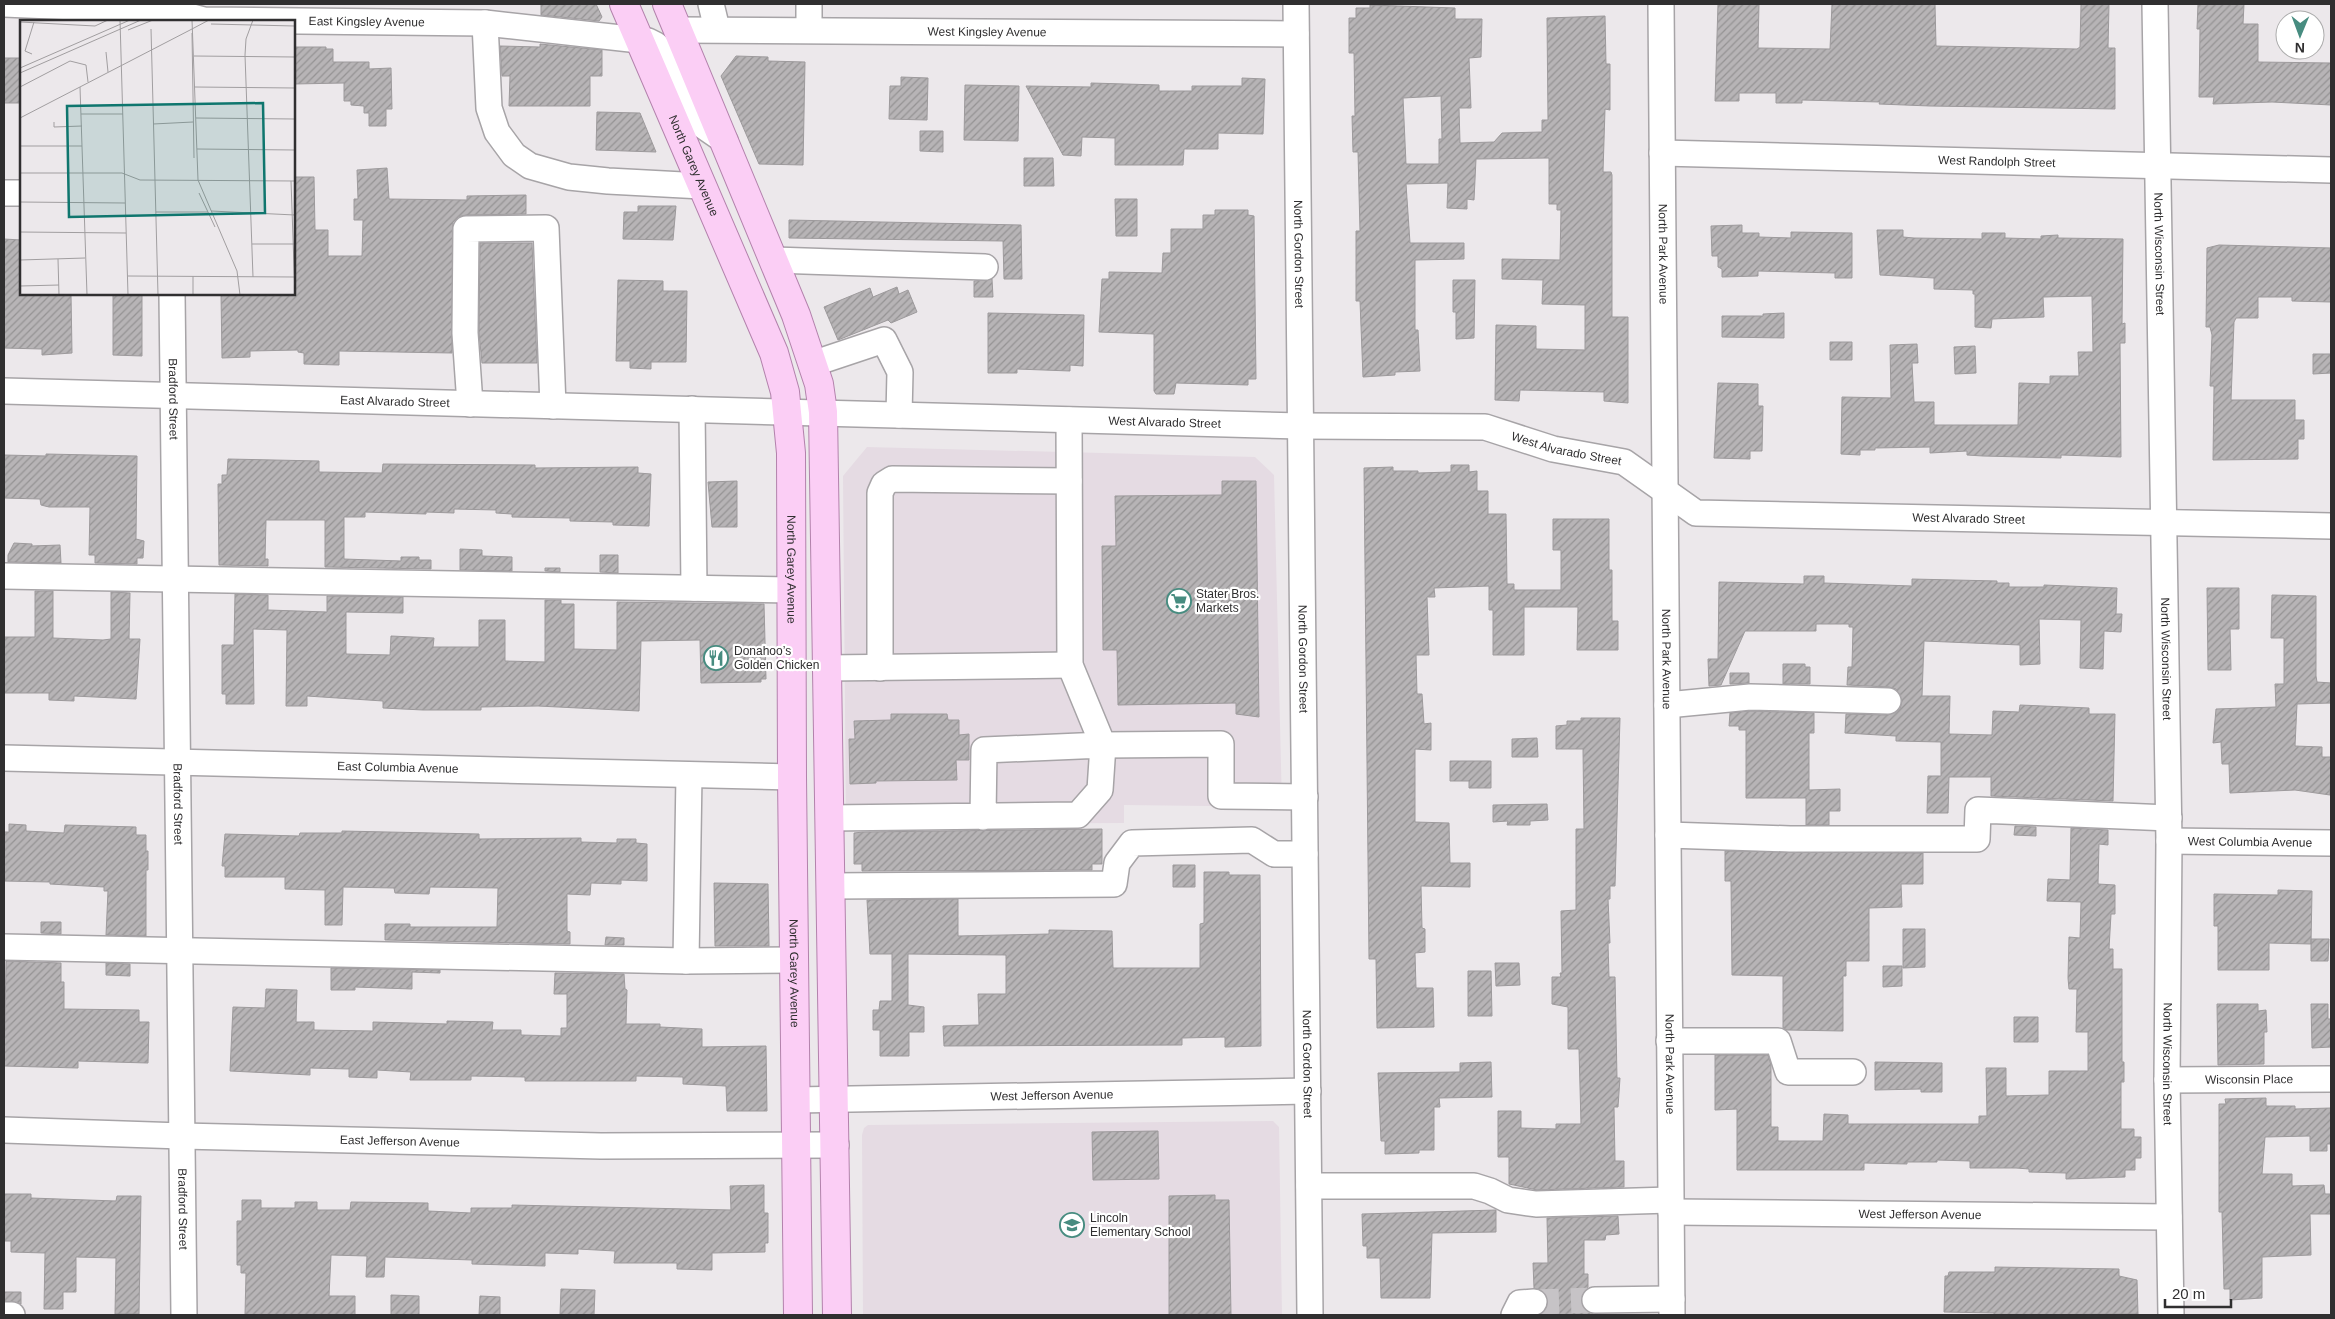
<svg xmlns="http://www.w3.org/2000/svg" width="2335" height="1319" viewBox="0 0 2335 1319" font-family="Helvetica,sans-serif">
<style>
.built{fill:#e5dbe3}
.building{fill:url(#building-hatch);stroke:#9d9a9c;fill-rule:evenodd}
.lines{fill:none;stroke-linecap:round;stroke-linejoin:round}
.minor-tunnel{stroke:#c6c3c6;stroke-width:25;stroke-dasharray:25 12;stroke-linecap:butt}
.minor-casing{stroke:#a7a4a7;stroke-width:28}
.major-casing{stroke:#b382ac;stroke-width:30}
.minor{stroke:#fff;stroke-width:25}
.major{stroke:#fbcef5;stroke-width:28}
.labels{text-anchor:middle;stroke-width:4.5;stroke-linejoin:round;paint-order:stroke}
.street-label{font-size:12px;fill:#302f30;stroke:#fff}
.poi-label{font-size:12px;fill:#302f30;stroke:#fff;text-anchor:start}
.inset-road{fill:none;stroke:#a19ea0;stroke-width:1}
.view{fill:#0f766e;fill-opacity:0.15;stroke:#0f766e;stroke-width:2.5}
.inset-edge{fill:none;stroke:#302f30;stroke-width:2.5}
</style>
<defs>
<pattern id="building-hatch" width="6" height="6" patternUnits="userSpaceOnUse" patternTransform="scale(1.25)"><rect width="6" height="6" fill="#b7b4b6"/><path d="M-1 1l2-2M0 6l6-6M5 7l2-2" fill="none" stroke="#959394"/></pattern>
</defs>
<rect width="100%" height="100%" fill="#ece8eb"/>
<path class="built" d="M867,447l388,10 19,18 8,332 -158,-2v18l-278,1 -3,-348z
M1273,1121l6,6 3,188h-419l-1,-180 2,-7 4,-3z"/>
<path class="building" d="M541,4h55l6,13 -3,4 -58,-6z
M1718,4h41l-1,44 72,1 2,-45h103l1,42 141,3 3,-2 1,-43h28l-1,44h7v61l-185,-3 -51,-2 1,-2 -78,-2v3h-26v-10h-37v8h-24z
M2198,4h46l-1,20h15v38l73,1v42l-59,-3 -59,2 1,-7h-15l1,-68h-3z
M1370,5l85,3v11h27l-1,38 -12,1 2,50h-12l1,35 34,-1 8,-9 40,-1v-12h6l-1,-102 58,-2 1,48h4v46l-5,-1 -2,63h8l1,3v142h16v86l-24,-2v-9l-84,-2 -1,11 -24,-1 1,-75 40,1v23l49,1v-45l-43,-1 1,-24 -41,-1v-20l58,1 1,-50h-4v-6h-8v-46l-73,1 -2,41 -7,-1v10l-20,-1 1,-25 -42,1 4,59h54v16l-49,1v70h3l2,41 -25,1v3l-32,2 -3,-76h-4v-70h4l-2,-79h-5l-1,-36h3l-1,-63h-5v-35h7v-10h14zM1441,96l1,43h-3v25h-33l-3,-66z
M540,44l62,6v26h-12v30h-81l1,-30h-8l-2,-30 40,1z
M294,47h32v2h7v13h36v7l22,-1 1,41h-6v17h-17v-13h-5v-7l-13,-1v-4h-7v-18l-50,1z
M736,56l32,1v4l37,1 -2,103 -44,-1 -38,-88z
M4,58h17v45h-17z
M901,77l27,1 -1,42 -38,-1 1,-33h11z
M1242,78l23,1 -2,55 -45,-1v16h-34l-1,16h-68v-27l-33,-1 -1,19 -18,-1 -37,-69 65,1v-4l68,2v6h33v-5h50z
M965,85l54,1 -1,55 -54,-1z
M597,112l43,1 16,39 -60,-2z
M920,131h23v21l-23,-1z
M1024,158h29l1,28h-30z
M387,168l2,31 78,1v-4l59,-1v19l-60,1 -8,2 -5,5 -1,131 -113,-2v14l-35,-1v-11l-6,-1v-2l-48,1v6l-28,1 -1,-64h73v-117h20l1,53h13v26h34l1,-36h-9v-21h4l-1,-29z
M1115,199h22v37h-21z
M638,206h38l-3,34 -50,-1 1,-27h14z
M1215,210h33v5l6,1 2,163h-8v6l-72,-2 -2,11h-18l-2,-3v-57l-55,-2 3,-53h7v-7l53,1 1,-20h8v-24h32v-14h12z
M789,220l232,5 1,54h-18l-1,-38 -214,-3z
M1742,225v8h17v4l32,1v-6l61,1v45h-17v-5l-77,-2v5l-36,1v-8l-4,-2v-11h-6l-1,-30z
M1877,230h26v7l11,1 68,1v-6h23v5l36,1v-3l17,-1v3l65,1 -1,85 3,-1v20h-5l1,114 -60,-2v3l-78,-2 -16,-1v-4l-37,2v-6l-55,1v2h-15v5l-19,-1 1,-57 49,1 -1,-53 27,-1 1,19h-6l2,39h20v23h84l1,-42 31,1v-8h29l-1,-24h15l-1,-56 -49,1 1,20 -52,2 -1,9 -16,-1v-33h-2v-4l-39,-1v-11l-54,-3z
M4,239l17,1v54h50l1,59 -30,2v-6l-38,-1z
M480,243h52l5,120h-55l-3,-30z
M2219,245l112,3v54l-39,-1v-4h-34v21h-22l-2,4 -3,78h64v20h9v19h-6v20l-85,1 1,-74h-4l2,-51 -2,-8h-4l1,-79z
M992,279l1,18h-19v-16z
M618,280l45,1v10h24l-1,71h-35v7l-21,-1v-7h-14z
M1453,280h22l-1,58 -18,1v-27h-3z
M897,287l2,7 9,-4 9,22 -26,11 -3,-3 -50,20 -14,-33 46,-19 3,9z
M113,294h29v62l-29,-1z
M988,313l96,2 -1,51 -13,-1v6l-53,-2v4h-29z
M1784,313v25l-62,-1v-21h41v-2z
M1830,342h22v18h-22z
M1975,346l1,27 -21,1 -1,-27z
M2313,354h18v19l-18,1z
M1718,383l40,1v22h5l-1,45h-12v8l-36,-1z
M46,454l91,2 -1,83 8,2 -1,17h-6v6l-42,-1v-8h-6l1,-48h-41l-8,-2 -1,-6 -36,-1v-43l42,1z
M228,459l91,2v11l63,1 1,-9 152,1v3l103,-1v6l13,1 -2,52 -36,-1v-3l-43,-1v-3l-58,-1v-3l-16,-1v-3l-42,-1v4l-28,-1v2l-61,-2v5h-21v42l57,2v-4h18v3h12v9l-106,-2v-47h-59l-1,39h3v7l-49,-1 -1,-81h4v-9h5z
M1451,465h18v7l8,-1v20h11v23h18l1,70h7v6h47v-40h-8v-31h56v51h3v51h6v29h-41l1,-43h-54v48h-31v-45h-4v-24l-55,2 1,9h-8l2,58h-13l1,39h5l2,30 7,-1v27l-16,-1v73l34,1 1,40h20v24l-49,-1 1,42 3,1v23l-10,1 1,35h17l1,39 -57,1 -1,-69h-7l-5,-491 29,-1v4h25v2l33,-1z
M737,481v46h-25l-4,-45z
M1222,481h34l3,236 -23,-3v-11l-118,2 -1,-55h-14l-1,-104h14l-1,-50 107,-1z
M14,543l18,1v2l28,-1 1,18 -53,-1v-7z
M460,549l22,1v6l30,1v14l-52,-1z
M600,555h18v18l-18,-1z
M545,568h15v4l-15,-1z
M1804,576h20v7l88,3v-7l85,2v2h12v4h35v-2l73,3 -1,26h6l-1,18 -17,-1 -1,38 -23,-1 1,-48 -42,-1 1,45 -20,1v-20l-96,-4 -2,55h28l-1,38 43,1 1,-24 26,1 1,-7 69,3v6h26l-2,87 -122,-5v-19h-42l-1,36h-21l1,-37h13v-34l-45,-1v-5l-51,-3 1,-19 42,1 12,-6 2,-8 -6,-12 -7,-2 -42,-2 1,-18h4l1,-40h-4v-3h-33v7h-71l-24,54 -12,1 -1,-27h10l1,-77 85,2z
M2207,588h32v41h-9l1,41h-23z
M35,591h18v47l50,2 8,-1v-47l19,1 -1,46h11l-4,60 -62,-3v5l-25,-1v-7h-45v-56h31z
M235,594l33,1v15l59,2v-16l76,1v16l-57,-1v42l44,1 1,-19 43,2 -1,9h46v-27h26v41l40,1v-62h16v4h13v45l43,1v-48l147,2 2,75h-5v3l-60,1 -1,-43 -59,1 -2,70 -101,-5 -57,1v3h-58l-40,-2v-7l-76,-5v10h-21l1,-76 -34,-1 1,75h-28v-10h-4v-49h12z
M2272,595l44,1v80l1,6 14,1v20l-34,1 -2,42 27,1v10h9l-1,38 -35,-5 -65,3 -1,-29h-7l-1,-22 -8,1 3,-34 60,-2 -1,-23h9v-46h-13z
M1783,664h22v3h5v17h-27z
M1730,673h19v10l-19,1z
M1750,711l64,2v20h-5v57l31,-1v22h-11v14h-23v-27h-60v-68h-7v-4h-10l1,-13z
M891,714h56l1,6h11v15l10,-1v26h-13l1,20 -81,1v2l-26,1 -1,-45h6l-1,-18 37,-1z
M1581,718h39l-5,168h-5v13h-2l2,44h-2l1,34h6l2,101h3l-2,29h-4l1,54h9v26l-87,3 -28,-6v-27h-11v-46h23v17l35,1v-5h25l-2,-75h-11v-42l-16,-3v-27h9l-1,-4h2l-1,-62 15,-1v-81h8l-1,-80h-27v-23l11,-1v-4h14z
M1537,738l1,19h-26v-18z
M1450,761h41v27h-22v-7h-19z
M1547,804l1,16 -18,1v4h-23l1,-4 -15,1v-17z
M9,824l17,1v6l38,2 1,-8 71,2v8h10v16h2v19h-2v66l-40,-1 2,-44h-4v-4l-54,-3v-2l-46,-1v-49h5z
M2015,826l21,1v9l-22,-1z
M2071,828l37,2v15l-9,-1 -1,40 17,1v29h-4l-2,35h4v20h9v93h2v20h-3v47h13v8h7v21h-6v12h-10v7l-59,2v-6l-37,-1v-3l-13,-1h-46v-7l-33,-1v2h-30v2l-43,-1v7h-127v-61l-22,1v-55h53l3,10v62h7v14h45l1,-27 24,1v9h131v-8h8l-1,-48h20v28l43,-1v-24h39v-39h-12l1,-43h-8l-1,-11 1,-41 11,1 1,-36 -34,-1 1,-22 22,1z
M1102,829v35h-10v6l-230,1v-7h-8v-31l9,-1z
M342,831l137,3v5l102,-1v4l36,1v-4h19v4l11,1v37l-26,-1v4l-30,-1 -1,12 -23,-1v37l3,1v12l-185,-4v-16h25v3h87l1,-39 -68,-1 -1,7 -34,-1 -1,-5 -51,-1 -1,38h-17v-35l-40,-1v-12h-60v-11h-3l3,-32 74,2 1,-3h42z
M1725,851l198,2v31h-22l1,23 -33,1v53h-23v15h-3v55l-56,-1 -4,-2v-52l-51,-1 -1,-94h-6z
M1173,865h22v22h-22z
M1204,872h25v3h31l1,171 -36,1v-10l-43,1v7l-238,1 -1,-20 36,-1 -1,-31h28v-39l-98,-1v51l16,2v25h-15v24h-29v-26h-7v-20h6l1,-9h12v-47h-22l-3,-54 91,-1v37l91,-2v-4l63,1 1,37h87v-44l4,-1z
M714,883l54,1 1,62h-54z
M2278,890l34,1 -1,53 -42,-1v27h-51v-44h-4v-32l64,1z
M41,922h20v12l-20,-1z
M1903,929h22v38l-22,1z
M606,937l18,1v7h-19z
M2311,939h18l-1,22h-17z
M6,961l55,2v19h3v27l75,1v12h10l-1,41 -70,-2v7l-74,-2z
M106,963l24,1v12l-24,-1z
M1495,963h24l1,22 -24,1z
M1883,966h19v20l-19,1z
M331,968l109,2v3l-28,-1v17l-57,-2v3h-24z
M1468,971h23l1,45h-24z
M555,973l69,1 1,15 2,1 -1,34h34v3l42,2v18l64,-1 1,65h-40l-1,-25 -43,-2v-7l-47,-1v5h-111v-4l-54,-1v4h-61l1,-8 -34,-2v8l-28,-1v-8l-39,-1v7l-80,-4 3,-64 32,1 1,-19 31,1 -1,32h18v8l59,1v-9l74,2v-3l46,1 -1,8h29v5l40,1v-8h6v-34h-13z
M2217,1004h41v7l8,-1 1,22h-3v32l-46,1z
M2311,1004h17v15h3v28l-19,1z
M2014,1017h24v25h-24z
M1491,1062l1,35 -53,1 1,9h-6v43h-15v3l-34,1v-13h-4l-3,-68 82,-1v-9z
M1875,1062l67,1v29h-21v-3l-46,1z
M2266,1098v8h29v3l36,-1v36h-4v7h-17v-15l-45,1 -3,37h30v12l32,-1 1,9h6v20h-21l1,41 -49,2v41l-32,2v-11h-6l-2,-77h-3v-108h7l-1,-5z
M1158,1131l1,48 -66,1 -1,-48z
M764,1185v28h4v30h-3v9l-53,1v17l-35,-1v-6h-63l1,-12 -37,-2v5l-33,-1v13l-73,-2v-4l-87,-3 -1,20h-18l1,-21 -36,-1 -2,41h26v19h-110l1,-42h-5v-8h-4v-44h5v-21h19v8h34v-6h22v8h33l1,-8 77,1v8l43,2v-5h41v-3l219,5 -1,-24z
M4,1194h27v4l85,3 1,-5h24l-2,118h-24l1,-56 -40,-1v35h-13v17h-19l1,-56 -34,-1v-11h-7z
M1215,1195v5h14l2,115h-62v-119z
M1496,1210v22l-64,1 -2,65h-49l-1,-40h-13v-12h-4l-1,-32z
M1618,1216l1,18 -13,1 -1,5h-21v34h4v13l-5,6 -2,8 2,7 12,7h-57l9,-6 1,-9 -2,-6 -12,-6 -1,-25h15l-1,-45z
M1995,1267l124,2v7l18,4 1,34 -144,1v-2l-50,-1 1,-36h3l1,-4h46z
M561,1289l34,1 -1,25h-34z
M4,1292h17v12l-17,-3z
M391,1295l28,1v19h-28z
M480,1296l20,1v18h-21z"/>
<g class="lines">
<path class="minor-tunnel" d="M1534,1302l61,-2"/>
<defs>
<g id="minor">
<path id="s1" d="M4,4l166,7 34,9 281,3 163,18 8,4 5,6 32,68 32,22"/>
<path d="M711,4l6,25"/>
<path d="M809,4v26"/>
<path id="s2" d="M1296,4l14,1311"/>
<path id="s3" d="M1661,4l11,1311"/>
<path id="s4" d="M2155,4l14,837 -2,239 4,235"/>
<path d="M485,23l4,85 8,24 17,23 16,11 39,11 39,4 94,5"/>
<path id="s5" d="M678,30l618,4"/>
<path id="s6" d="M1662,153l669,17"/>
<path d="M4,193h17"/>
<path d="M774,260l211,7"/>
<path id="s7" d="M172,294l12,1021"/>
<path d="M812,364l72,-24 16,32 -1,43"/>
<path id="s8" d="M4,391l1297,35 184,1 68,22 71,13 72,51 635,13"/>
<path d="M470,404l-5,-71 1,-104 80,-1 7,178"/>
<path d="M692,409l2,179"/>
<path d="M1069,420l1,245 33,80 118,-1v52l84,1"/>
<path d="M4,576l787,14"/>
<path d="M827,668l243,-3"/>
<path d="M880,668v-175l4,-9 8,-5 177,2"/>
<path d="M1667,705l83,-8 138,4"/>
<path id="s9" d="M4,758l788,19"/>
<path d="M829,818l249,-3 22,-25 3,-45 -119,5 -1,67"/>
<path d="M1668,835l122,4h187l1,-29 191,8"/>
<path id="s10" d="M2169,841l162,2"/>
<path d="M830,886l284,-2 3,-21 15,-20 120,-3 22,14h31"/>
<path d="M4,947l682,14 108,-1"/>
<path d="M686,961l3,-186"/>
<path d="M1669,1041h109l10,31h65"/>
<path id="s11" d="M2167,1080l164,-1"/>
<path id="s12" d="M796,1100l512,-9"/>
<path id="s13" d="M4,1130l178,6 419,10 235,-1"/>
<path d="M1309,1186h165l16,5 18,9 28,4 134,-4"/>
<path id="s14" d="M1671,1212l498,5"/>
<path d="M1595,1300l77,-1"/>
<path d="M4,1315h8"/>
<path d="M1514,1315l6,-12 14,-1"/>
</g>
<g id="major">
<path id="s15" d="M624,4l150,349 11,39 6,61 1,324 6,538"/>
<path d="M667,4l129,311 23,69 4,28 14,903"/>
</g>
</defs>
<use href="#minor" class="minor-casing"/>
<use href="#major" class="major-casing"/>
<use href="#minor" class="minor"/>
<use href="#major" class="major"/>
</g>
<defs>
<symbol id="supermarket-ring" viewBox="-11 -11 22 22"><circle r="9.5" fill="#fff" stroke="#478c80" stroke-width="1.5"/><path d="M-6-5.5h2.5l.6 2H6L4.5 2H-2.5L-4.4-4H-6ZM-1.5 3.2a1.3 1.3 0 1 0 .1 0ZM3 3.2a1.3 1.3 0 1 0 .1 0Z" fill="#478c80"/></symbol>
<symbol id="restaurant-ring" viewBox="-11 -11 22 22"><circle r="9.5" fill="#fff" stroke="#478c80" stroke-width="1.5"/><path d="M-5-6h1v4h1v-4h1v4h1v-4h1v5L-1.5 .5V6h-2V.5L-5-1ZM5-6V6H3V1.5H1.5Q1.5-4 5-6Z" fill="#478c80"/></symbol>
<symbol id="school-ring" viewBox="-11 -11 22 22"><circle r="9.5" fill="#fff" stroke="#478c80" stroke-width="1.5"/><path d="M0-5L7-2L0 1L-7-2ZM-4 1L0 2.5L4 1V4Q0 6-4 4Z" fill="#478c80"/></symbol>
</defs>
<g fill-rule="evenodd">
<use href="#supermarket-ring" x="1165" y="587" width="28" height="28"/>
<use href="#restaurant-ring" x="702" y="644" width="28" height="28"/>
<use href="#school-ring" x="1058" y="1211" width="28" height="28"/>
</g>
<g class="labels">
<g class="street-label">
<text dy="4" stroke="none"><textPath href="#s1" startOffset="364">East Kingsley Avenue</textPath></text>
<text dy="4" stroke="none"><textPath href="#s5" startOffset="309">West Kingsley Avenue</textPath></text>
<text dy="4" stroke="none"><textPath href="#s6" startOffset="335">West Randolph Street</textPath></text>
<text dy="4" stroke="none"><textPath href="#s15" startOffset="176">North Garey Avenue</textPath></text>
<text dy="4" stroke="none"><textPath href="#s2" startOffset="250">North Gordon Street</textPath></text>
<text dy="4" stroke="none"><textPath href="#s3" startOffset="250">North Park Avenue</textPath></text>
<text dy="4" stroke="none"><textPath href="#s4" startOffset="250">North Wisconsin Street</textPath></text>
<text dy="4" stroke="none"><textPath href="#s7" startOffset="105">Bradford Street</textPath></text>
<text dy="4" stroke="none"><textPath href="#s8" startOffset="391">East Alvarado Street</textPath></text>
<text dy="4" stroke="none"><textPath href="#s8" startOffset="1161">West Alvarado Street</textPath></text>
<text dy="4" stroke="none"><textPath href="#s8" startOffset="1566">West Alvarado Street</textPath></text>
<text dy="4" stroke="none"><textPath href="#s8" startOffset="1986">West Alvarado Street</textPath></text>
<text dy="4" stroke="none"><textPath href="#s15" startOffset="598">North Garey Avenue</textPath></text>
<text dy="4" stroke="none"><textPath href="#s2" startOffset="655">North Gordon Street</textPath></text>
<text dy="4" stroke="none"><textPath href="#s4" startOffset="655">North Wisconsin Street</textPath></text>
<text dy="4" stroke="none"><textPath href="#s3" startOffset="655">North Park Avenue</textPath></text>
<text dy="4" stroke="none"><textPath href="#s9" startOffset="394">East Columbia Avenue</textPath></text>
<text dy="4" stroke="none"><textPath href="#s7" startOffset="510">Bradford Street</textPath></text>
<text dy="4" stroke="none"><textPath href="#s10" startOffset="81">West Columbia Avenue</textPath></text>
<text dy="4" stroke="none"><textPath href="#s15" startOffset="1002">North Garey Avenue</textPath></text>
<text dy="4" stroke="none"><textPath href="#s2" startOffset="1060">North Gordon Street</textPath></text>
<text dy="4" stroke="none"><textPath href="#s3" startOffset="1060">North Park Avenue</textPath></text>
<text dy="4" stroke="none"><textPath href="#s4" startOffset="1060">North Wisconsin Street</textPath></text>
<text dy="4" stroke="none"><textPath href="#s11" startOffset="82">Wisconsin Place</textPath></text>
<text dy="4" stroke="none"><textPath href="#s12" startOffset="256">West Jefferson Avenue</textPath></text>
<text dy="4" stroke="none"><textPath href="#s13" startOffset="396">East Jefferson Avenue</textPath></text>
<text dy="4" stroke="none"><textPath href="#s7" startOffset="915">Bradford Street</textPath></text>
<text dy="4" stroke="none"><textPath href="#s14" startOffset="249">West Jefferson Avenue</textPath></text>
</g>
<g class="poi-label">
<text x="1196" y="598">Stater Bros.<tspan x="1196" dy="14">Markets</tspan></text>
<text x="734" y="655">Donahoo’s<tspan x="734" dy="14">Golden Chicken</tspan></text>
<text x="1090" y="1222">Lincoln<tspan x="1090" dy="14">Elementary School</tspan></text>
</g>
</g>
<g transform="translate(20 20)">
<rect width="275" height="275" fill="#ece8eb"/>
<path class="inset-road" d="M100,0l8,275M172,0l6,160 39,91 3,24M0,2l75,4 13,-6M191,4l84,2M131,9l7,266M172,9l17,-9M108,10l25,-10M172,13l2,125M86,32l2,20M12,34l-7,-3 9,-29M174,36l101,1M0,48l110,-48M0,53l121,-53M0,67l50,-26 16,4 2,17M60,67l7,208M175,67l100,1M61,94h42M0,98l172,-89M176,98l99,1M34,102v5l28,-1M133,104l40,-2M0,126h62M177,129l98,1M0,153h102l18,7 155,1M271,161l4,114M179,173l16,34M0,182l105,1M191,191l84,4M136,192h52M0,212l106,1M232,224h43M38,239l1,36M0,240l65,-2M108,256l167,1M173,256v19M233,257l-8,-222 1,-16 7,-19M0,266l39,-1"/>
<path class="view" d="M243,83l2,110 -196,4 -2,-111z"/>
<rect width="275" height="275" class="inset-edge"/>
</g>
<rect width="2335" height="1319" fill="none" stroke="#302f30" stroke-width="10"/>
<g transform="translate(2300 35) rotate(181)"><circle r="24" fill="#ffffff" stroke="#acacac"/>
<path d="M0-4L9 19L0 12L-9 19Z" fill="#478c80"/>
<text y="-8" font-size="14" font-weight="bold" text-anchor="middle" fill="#302f30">N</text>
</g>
<path d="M2165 1299v8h66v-8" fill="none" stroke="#302f30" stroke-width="2.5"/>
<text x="2172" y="1299" font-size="15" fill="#302f30" stroke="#ffffff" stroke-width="4" paint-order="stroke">20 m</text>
</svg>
